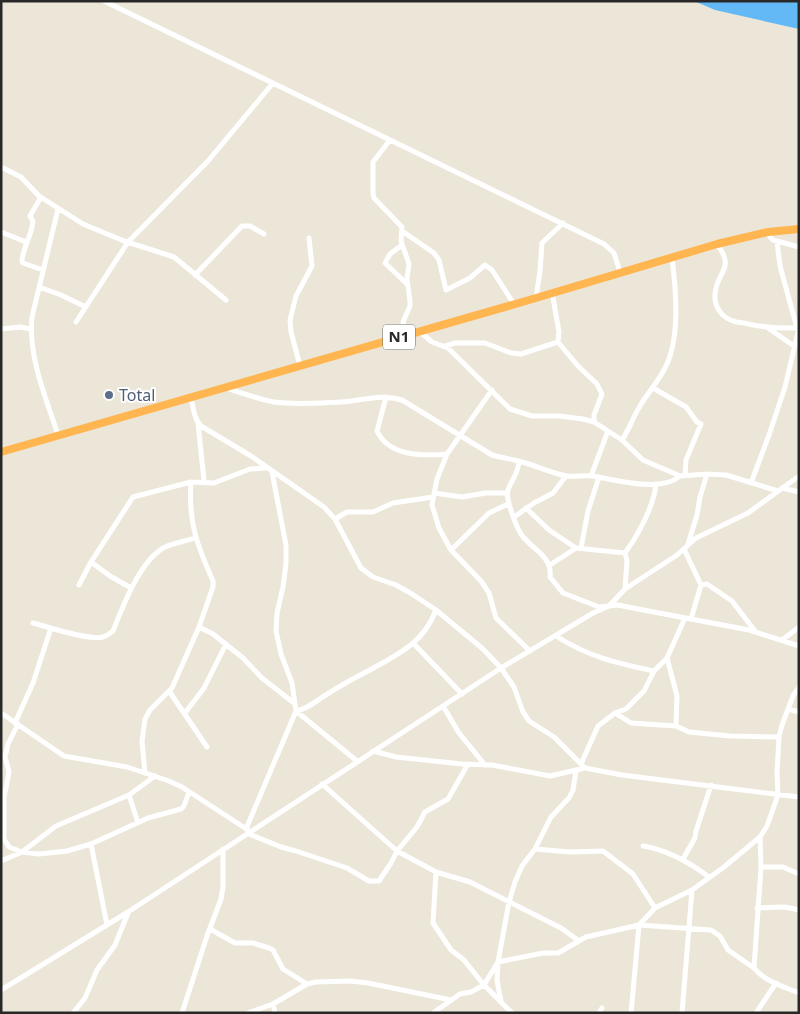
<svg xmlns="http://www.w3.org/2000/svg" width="800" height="1014" viewBox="0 0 800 1014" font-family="'Noto Sans',sans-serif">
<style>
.water{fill:#62b9f6}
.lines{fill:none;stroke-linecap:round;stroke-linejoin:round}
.minor{stroke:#fff;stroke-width:5}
.highway{stroke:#ffb650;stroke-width:8}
.service-dot{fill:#5c6f8a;stroke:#fff;stroke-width:2}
.labels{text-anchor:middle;stroke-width:4;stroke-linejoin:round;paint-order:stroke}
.shield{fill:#fff;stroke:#686868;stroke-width:1}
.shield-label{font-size:15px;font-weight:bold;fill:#282828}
.service-label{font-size:16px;fill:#4e5e75;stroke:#fff;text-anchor:start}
</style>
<rect width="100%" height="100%" fill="#ece6d8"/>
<path class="water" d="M694,1h105v28l-84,-19z"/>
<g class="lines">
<path class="minor" d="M104,1l500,243 10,9 6,19
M390,140l-17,22v32l1,4 28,29 -1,14 8,23 -2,15 3,22v5l-7,16 2,13
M1,167l20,10 18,19 44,28 41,17 50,16 52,43
M41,197l-11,19 3,5c-1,14 -10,26 -11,40l1,2 20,7
M402,231l32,22 5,7 7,30 24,-12 15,-13 7,5 22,34
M1,232l25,10
M768,232l2,5 3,3 26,7
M777,242l3,24 17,62
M717,244c19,26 0,26 -2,50 -1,12 6,23 18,27 4,2 10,1 15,3 19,4 32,4 51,4
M402,245l-12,9 -5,9 22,21
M195,275l47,-49h8l14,8
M39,287l22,8 25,12
M536,298l4,-27 2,-28 21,-20
M76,322l52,-80 80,-81 65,-78
M768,328l26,18
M1,329l19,-2 11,2
M419,331l13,11 16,6 62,61 22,7h27l24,3 11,3 28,18 21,20 37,16 27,-2 19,1 52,16
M558,342l20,24 19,18 5,10 -8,21v7
M445,346l10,-3h30l26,10 10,1 37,-12 1,-10 -7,-40
M300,366l-9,-34 -1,-12 6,-24 16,-30 -3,-28
M226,388c16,5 32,11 48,14 22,3 45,1 67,0 21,-1 39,-9 61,-2l90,55c10,3 20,4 30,7 15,4 29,11 45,14 10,1 20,-2 31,1 22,4 64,15 82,-1
M653,388l33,19 11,15 4,2 -15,36 -1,16
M492,390l-45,64 -10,25 -5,26 7,23 12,22 30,31 8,12 7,25 34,33
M191,397c2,10 3,22 10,29l50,30 73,51 11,12 26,49 12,9 23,8 16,9 24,16 47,39 18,19 13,19 9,25 6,9 25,16 31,31
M386,397l-9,34c12,26 47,25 70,23
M198,423l6,58
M58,435c-12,-37 -30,-78 -26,-118l26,-108
M622,440c7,-10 11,-23 18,-34 8,-14 20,-26 27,-42 13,-30 9,-74 5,-106
M519,461c0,11 -7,18 -11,29 -3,8 8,36 13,44 11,16 32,22 29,43l13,16 36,14 10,-1 16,-17 52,-34 19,-17 52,-25 51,-37
M591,476l17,-45
M751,483l18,-48 16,-48 14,-59
M782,488l17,4
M434,493l28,4 24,-4h21
M526,508l23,22 27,18 49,5c13,-18 29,-47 31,-69
M514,517l20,-14 19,-10 13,-17
M335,519l12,-7h26l20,-9 40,-6
M688,544l9,-29 3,-18 7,-23
M581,548l7,-37 11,-34
M684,549l17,36 -10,34
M451,550l38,-37 19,-9
M91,562l19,14 21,12
M550,565l26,-17
M79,585l12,-23 42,-65 58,-15 23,1 36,-14 17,-1
M701,585l6,-1 25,17 23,30
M625,589l2,-28 -2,-8
M33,623c15,4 57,18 70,14 4,-1 7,-4 10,-6 10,-25 27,-71 52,-84 9,-4 21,-6 30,-9
M199,627l14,7 30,24 19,20 32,25
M556,636c33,21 60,27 98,35
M782,640l17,-13
M413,643l49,51
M667,658l10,38 -1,30
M169,691l38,56
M443,706l16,27 26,32
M788,709l11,3
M296,711c13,-2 22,-12 33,-18 27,-18 58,-29 83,-49 11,-9 19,-21 24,-34
M296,711l61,50
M1,713l63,43 63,11 42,14 13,6 66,43
M185,713l19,-25 22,-44
M615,713l16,10 45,3 13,6 41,4 49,1
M15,723l18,-40 18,-55
M18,724l-10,20 -3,13 4,15 -5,26v41l5,8 13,5 17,2 28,-3 24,-7 57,-26 33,-9 3,-3 5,-14
M373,751l23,6 66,7 30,1 58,11 35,-8 37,7 177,22
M581,764l17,-38 17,-13 11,-4 18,-18 10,-20 13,-13 18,-40
M145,773l-3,-32 3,-22 5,-9 22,-22 27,-61 14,-40v-6c-16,-36 -25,-59 -22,-99
M322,784l75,67 39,21 34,10 91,46 18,13
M129,795l9,28
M246,829l50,-118 -4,-28 -11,-29 -5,-23 1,-18 6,-26 3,-23v-19l-14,-73
M249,834l32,13 15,4 51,17 22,13h10l12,-18 6,-12 20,-24 8,-15 23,-13 20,-35
M91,844l16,81
M643,846c25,4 46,16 66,31
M535,849l35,3 33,-1 30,23 22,34
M683,859l12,-21 1,-7 15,-46
M1,861l21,-9 34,-26 73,-31 26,-19
M761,867h22l16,7
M436,872l-3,51 18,27 13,10 20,25 28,28
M757,908l28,-1 14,3
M210,929l25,14h18l16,5 4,2 10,19 24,15
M754,968l7,-101 -1,-30 7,-11 11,-31 -1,-21 2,-37 3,-12 11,-29 6,-9
M1,990l127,-78 373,-244 92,-55 16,-7 9,-1 20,4 111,21 50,16
M501,1002l-4,-22 1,-18 45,-9h15l28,-16 53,-12 72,5 9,6 8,14 26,18c10,13 30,19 45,25
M273,1004l2,9
M73,1013l12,-15 12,-28 18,-25 13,-32
M182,1013l25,-77 14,-37 2,-12v-38
M248,1013l25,-9 34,-20 9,-2 35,-1 17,2 83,17
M433,1013l27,-19 11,-2 13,-7 14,-23 11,-60 6,-20 7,-16 13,-17 16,-32 18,-19 4,-8 3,-19
M599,1013l3,-5
M631,1013l8,-88 16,-17 37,-18 32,-23 36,-30
M682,1013l10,-123
M756,1013l20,-30"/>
<path class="highway" d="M1,452l535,-154 181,-54 51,-12 31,-3"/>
</g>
<circle class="service-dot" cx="109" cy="395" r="5"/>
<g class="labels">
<rect class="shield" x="383" y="324.5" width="32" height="25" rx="4"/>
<g class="shield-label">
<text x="399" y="342">N1</text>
</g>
<g class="service-label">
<text x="119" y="401">Total</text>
</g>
</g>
<rect width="800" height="1014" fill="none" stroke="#282828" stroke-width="5"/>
</svg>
